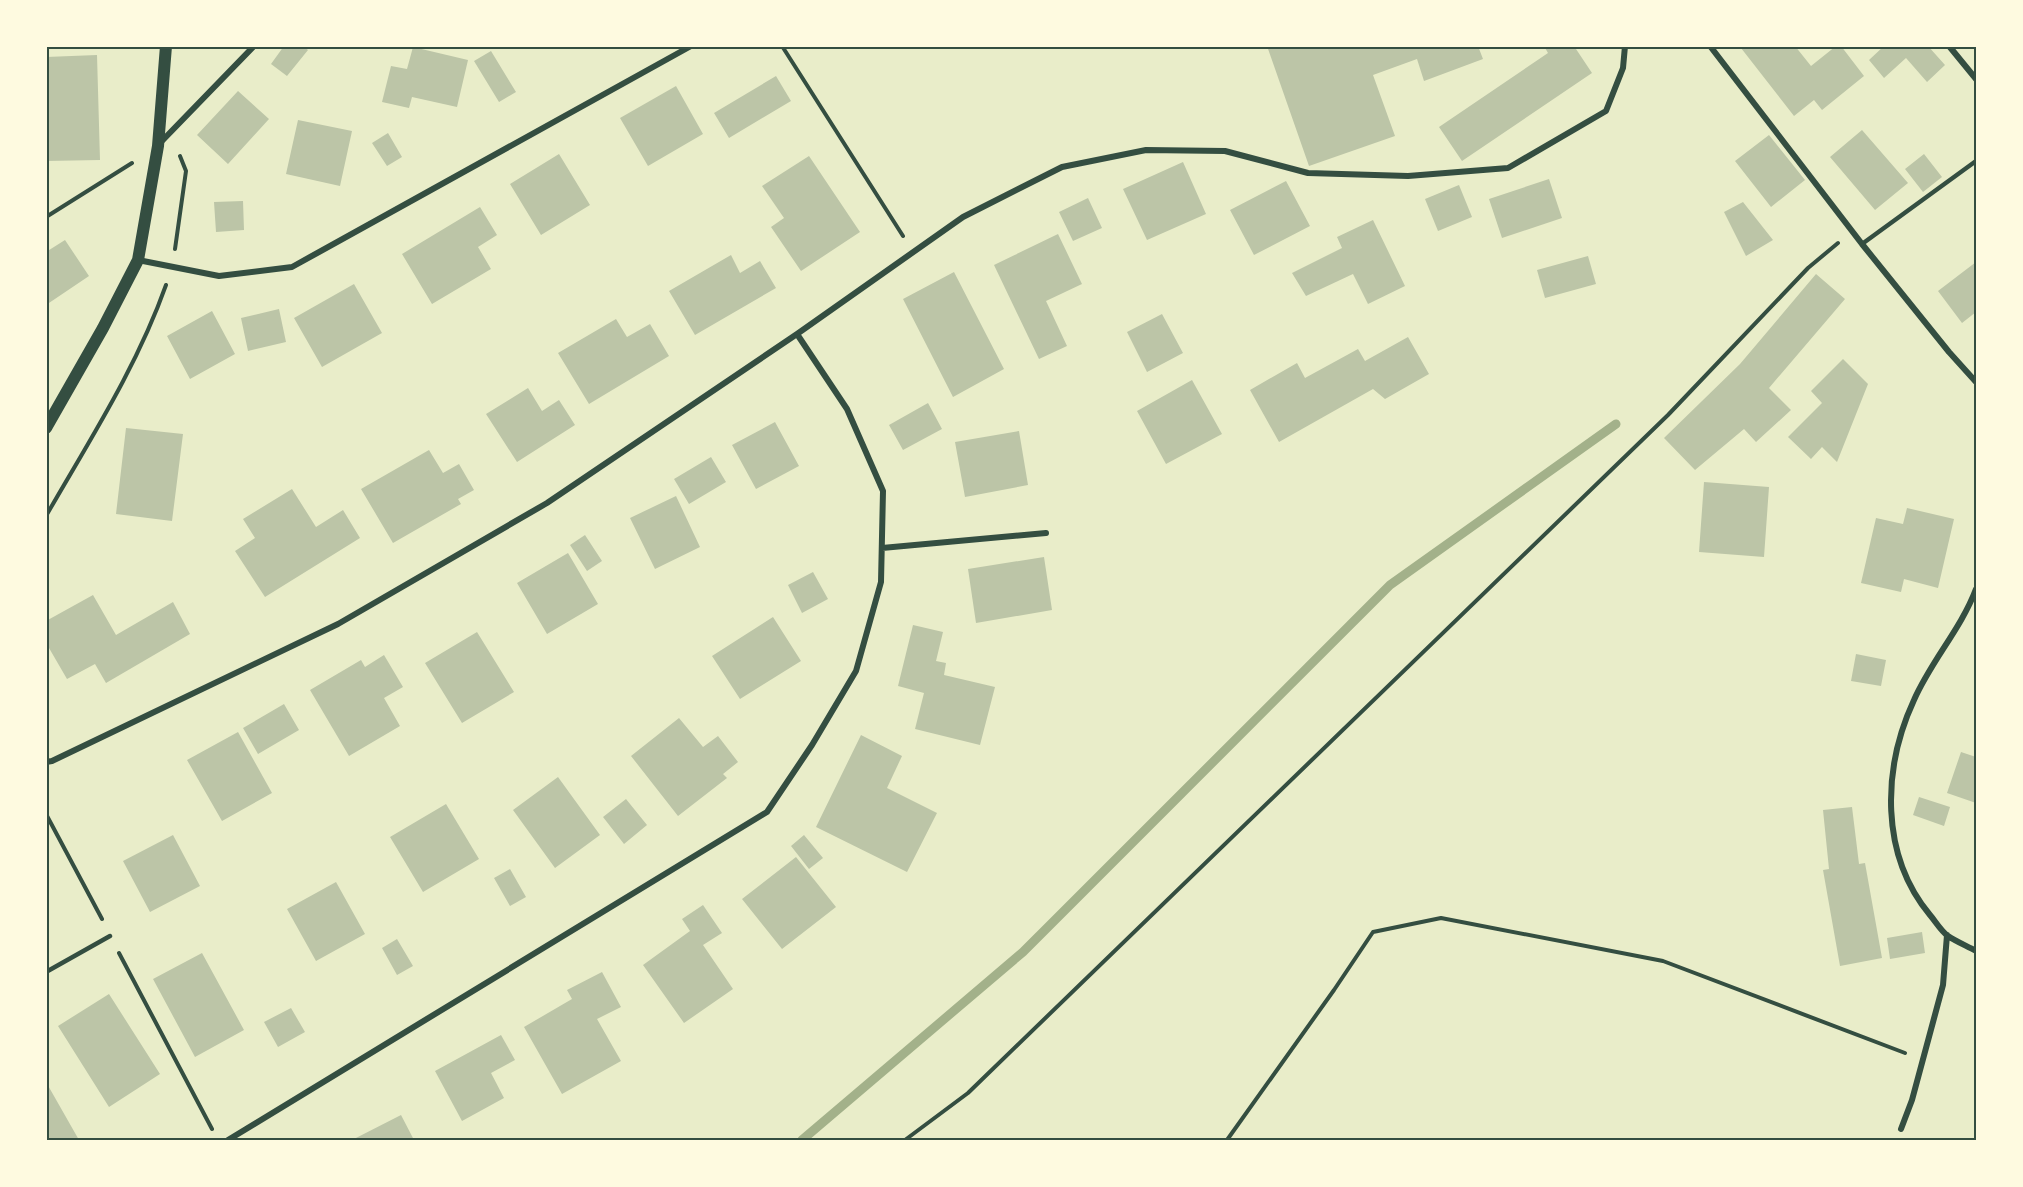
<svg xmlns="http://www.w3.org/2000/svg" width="2023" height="1187" viewBox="0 0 2023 1187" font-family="'Golos Text',sans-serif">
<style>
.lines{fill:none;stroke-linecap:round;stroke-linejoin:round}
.stream{stroke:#a3b18a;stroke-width:9}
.building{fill:#bcc5a7}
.path{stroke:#344e41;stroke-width:4}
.service{stroke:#344e41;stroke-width:4.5}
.minor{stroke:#344e41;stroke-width:6}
.secondary{stroke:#344e41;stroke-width:12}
.neatline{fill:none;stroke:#344e41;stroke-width:2}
</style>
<rect width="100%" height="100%" fill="#e9edc9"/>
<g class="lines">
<path class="stream" d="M802,1140l221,-188 367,-367 226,-161"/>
</g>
<path class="building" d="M284,46h19l5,4 -21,26 -16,-12z
M1267,46h211l5,13 -59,22 -7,-22 -44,16 22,61 -86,30z
M1544,46h30l18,27 -130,88 -23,-34 109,-74z
M1743,46h52l16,20 25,-20h5l23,30 -42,34 -8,-10 -20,16 -53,-68z
M1884,46h44l17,19 -18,17 -21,-24 -22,20 -15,-18z
M413,47l55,13 -11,47 -45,-10 -3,11 -27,-6 9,-36 16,3z
M491,51l25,41 -17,10 -25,-41z
M97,55l3,105 -54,1v-104z
M776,76l15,25 -62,37 -15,-25z
M676,86l27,48 -55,32 -28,-48z
M238,91l31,28 -41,45 -31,-29z
M298,120l54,11 -12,55 -54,-12z
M1862,130l46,53 -33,27 -45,-53z
M388,133l14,24 -15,9 -15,-23z
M1769,135l36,45 -34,27 -36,-46z
M559,154l31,51 -49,30 -31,-51z
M1924,154l18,23 -19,15 -18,-23z
M809,156l51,76 -59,39 -30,-44 13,-9 -22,-32z
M1183,162l23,52 -59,26 -24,-51z
M1549,179l13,39 -60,20 -13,-39z
M1286,181l24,45 -56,29 -24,-45z
M1459,185l13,32 -34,14 -13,-32z
M1088,198l14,30 -29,13 -14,-29z
M243,201l1,29 -28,2 -2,-30z
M1743,202l30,38 -27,16 -22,-44z
M480,207l17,28 -19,12 13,22 -59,35 -30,-50z
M1373,220l32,66 -37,18 -15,-30 -47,22 -14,-23 50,-25 -5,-11z
M1058,234l24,50 -36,17 21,45 -28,13 -45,-94z
M65,240l24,36 -43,29v-53z
M731,255l9,18 20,-12 16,27 -81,47 -26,-44z
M1588,256l8,28 -51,14 -8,-28z
M1976,262v50l-14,11 -24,-32z
M954,272l50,97 -51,28 -50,-98z
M1816,274l29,25 -76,89 22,22 -35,32 -12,-13 -49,41 -31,-32 76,-74z
M354,284l28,49 -60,34 -28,-49z
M279,309l7,33 -38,9 -7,-33z
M212,311l23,43 -45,25 -23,-43z
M1162,314l21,39 -36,19 -20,-40z
M616,319l11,18 23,-13 19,32 -80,48 -31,-51z
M1408,337l21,37 -44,25 -12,-10 -94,53 -29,-52 47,-27 8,15 53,-29 7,12z
M1843,359l25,25 -31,78 -15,-15 -11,12 -23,-22 34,-34 -11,-12z
M1192,380l30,54 -56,30 -29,-53z
M528,388l14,23 17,-11 16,25 -58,37 -31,-48z
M928,403l14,26 -39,21 -14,-25z
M775,422l24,44 -43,23 -24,-44z
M126,428l57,6 -11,87 -56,-7z
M1019,431l9,54 -63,12 -10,-55z
M429,450l14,23 16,-9 15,26 -16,9 3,5 -68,39 -32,-54z
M711,457l15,25 -37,22 -15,-25z
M1704,482l65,5 -5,70 -65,-5z
M292,489l24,38 27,-17 17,28 -95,59 -30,-46 20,-13 -12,-19z
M676,496l24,51 -45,22 -25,-51z
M1907,508l47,11 -16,69 -34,-9 -3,13 -40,-9 15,-65 27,6z
M585,535l17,26 -15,10 -17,-26z
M568,553l30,51 -51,30 -30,-51z
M1044,557l8,53 -76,13 -8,-54z
M813,572l15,27 -26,14 -14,-28z
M93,595l23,40 57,-33 17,32 -84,49 -11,-19 -28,15 -18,-31 -3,1v-28z
M773,617l28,44 -61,38 -28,-43z
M913,625l30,7 -7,29 10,2 -2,12 51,12 -15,58 -65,-16 9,-36 -26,-7z
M477,632l37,60 -52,31 -37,-60z
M1856,654l30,6 -5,26 -30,-5z
M384,655l19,32 -19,11 16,28 -51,30 -39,-66 51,-30 4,7z
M284,704l15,26 -41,24 -15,-26z
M679,718l24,29 15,-11 20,26 -15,12 4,4 -49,38 -47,-60z
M238,732l34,61 -50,28 -35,-61z
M861,735l41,21 -15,32 50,25 -30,59 -91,-45z
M1961,752l15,5v46l-29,-10z
M558,777l42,58 -45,33 -42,-58z
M1919,797l31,10 -6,19 -31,-11z
M626,799l21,26 -23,19 -21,-27z
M446,804l33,55 -56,33 -33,-55z
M1852,807l7,57 6,-1 17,95 -42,8 -17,-96 6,-1 -6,-59z
M173,835l27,51 -50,26 -27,-51z
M804,835l19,23 -14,11 -18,-23z
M796,857l40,50 -54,42 -40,-50z
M510,869l16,28 -16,9 -16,-28z
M336,882l29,52 -49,27 -29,-52z
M703,905l19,28 -19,12 30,44 -49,34 -41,-58 47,-34 -8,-12z
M1922,932l3,21 -35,6 -3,-21z
M397,939l16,27 -16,9 -15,-27z
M202,953l42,77 -49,27 -42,-78z
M602,972l19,35 -24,12 24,42 -59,33 -38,-67 48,-28 -5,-9z
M109,994l51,80 -51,33 -51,-81z
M291,1008l14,24 -27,15 -14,-25z
M501,1035l14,25 -24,13 13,25 -42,23 -27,-50z
M46,1082l33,58h-33z
M401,1115l13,25h-62z"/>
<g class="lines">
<path class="path" d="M782,46l121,190
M46,217l86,-54
M175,249l11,-78 -6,-15
M46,516c43,-75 91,-149 120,-231
M46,814l56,105
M119,953l93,176
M905,1140l63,-47 700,-678 140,-147 30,-25
M1227,1140l107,-150 39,-58 68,-14 222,43 242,92"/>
<path class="service" d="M1862,244l114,-83
M46,972l64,-36"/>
<path class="minor" d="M1710,46l152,198 87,108 27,30
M1949,46l27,33
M160,143l94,-97
M138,260l81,16 73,-9 399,-221
M882,548l164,-15
M1976,589c-15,40 -45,72 -62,111 -32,69 -34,155 16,215 6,7 11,16 18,21 9,6 19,10 28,15
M46,762l6,-1 286,-137 209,-121 250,-169 166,-117 99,-50 84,-17 79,1 83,22 100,3 100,-8 98,-57 17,-43 2,-22
M1901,1129l11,-29 31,-115 4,-50
M228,1140l539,-328 45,-67 44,-74 25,-89 2,-91 -36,-82 -50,-75"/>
<path class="secondary" d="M46,428l57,-100 35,-68 20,-114 8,-100"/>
</g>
<rect width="2023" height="1187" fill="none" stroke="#fefae0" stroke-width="96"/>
<rect x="48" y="48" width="1927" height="1091" class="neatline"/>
</svg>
